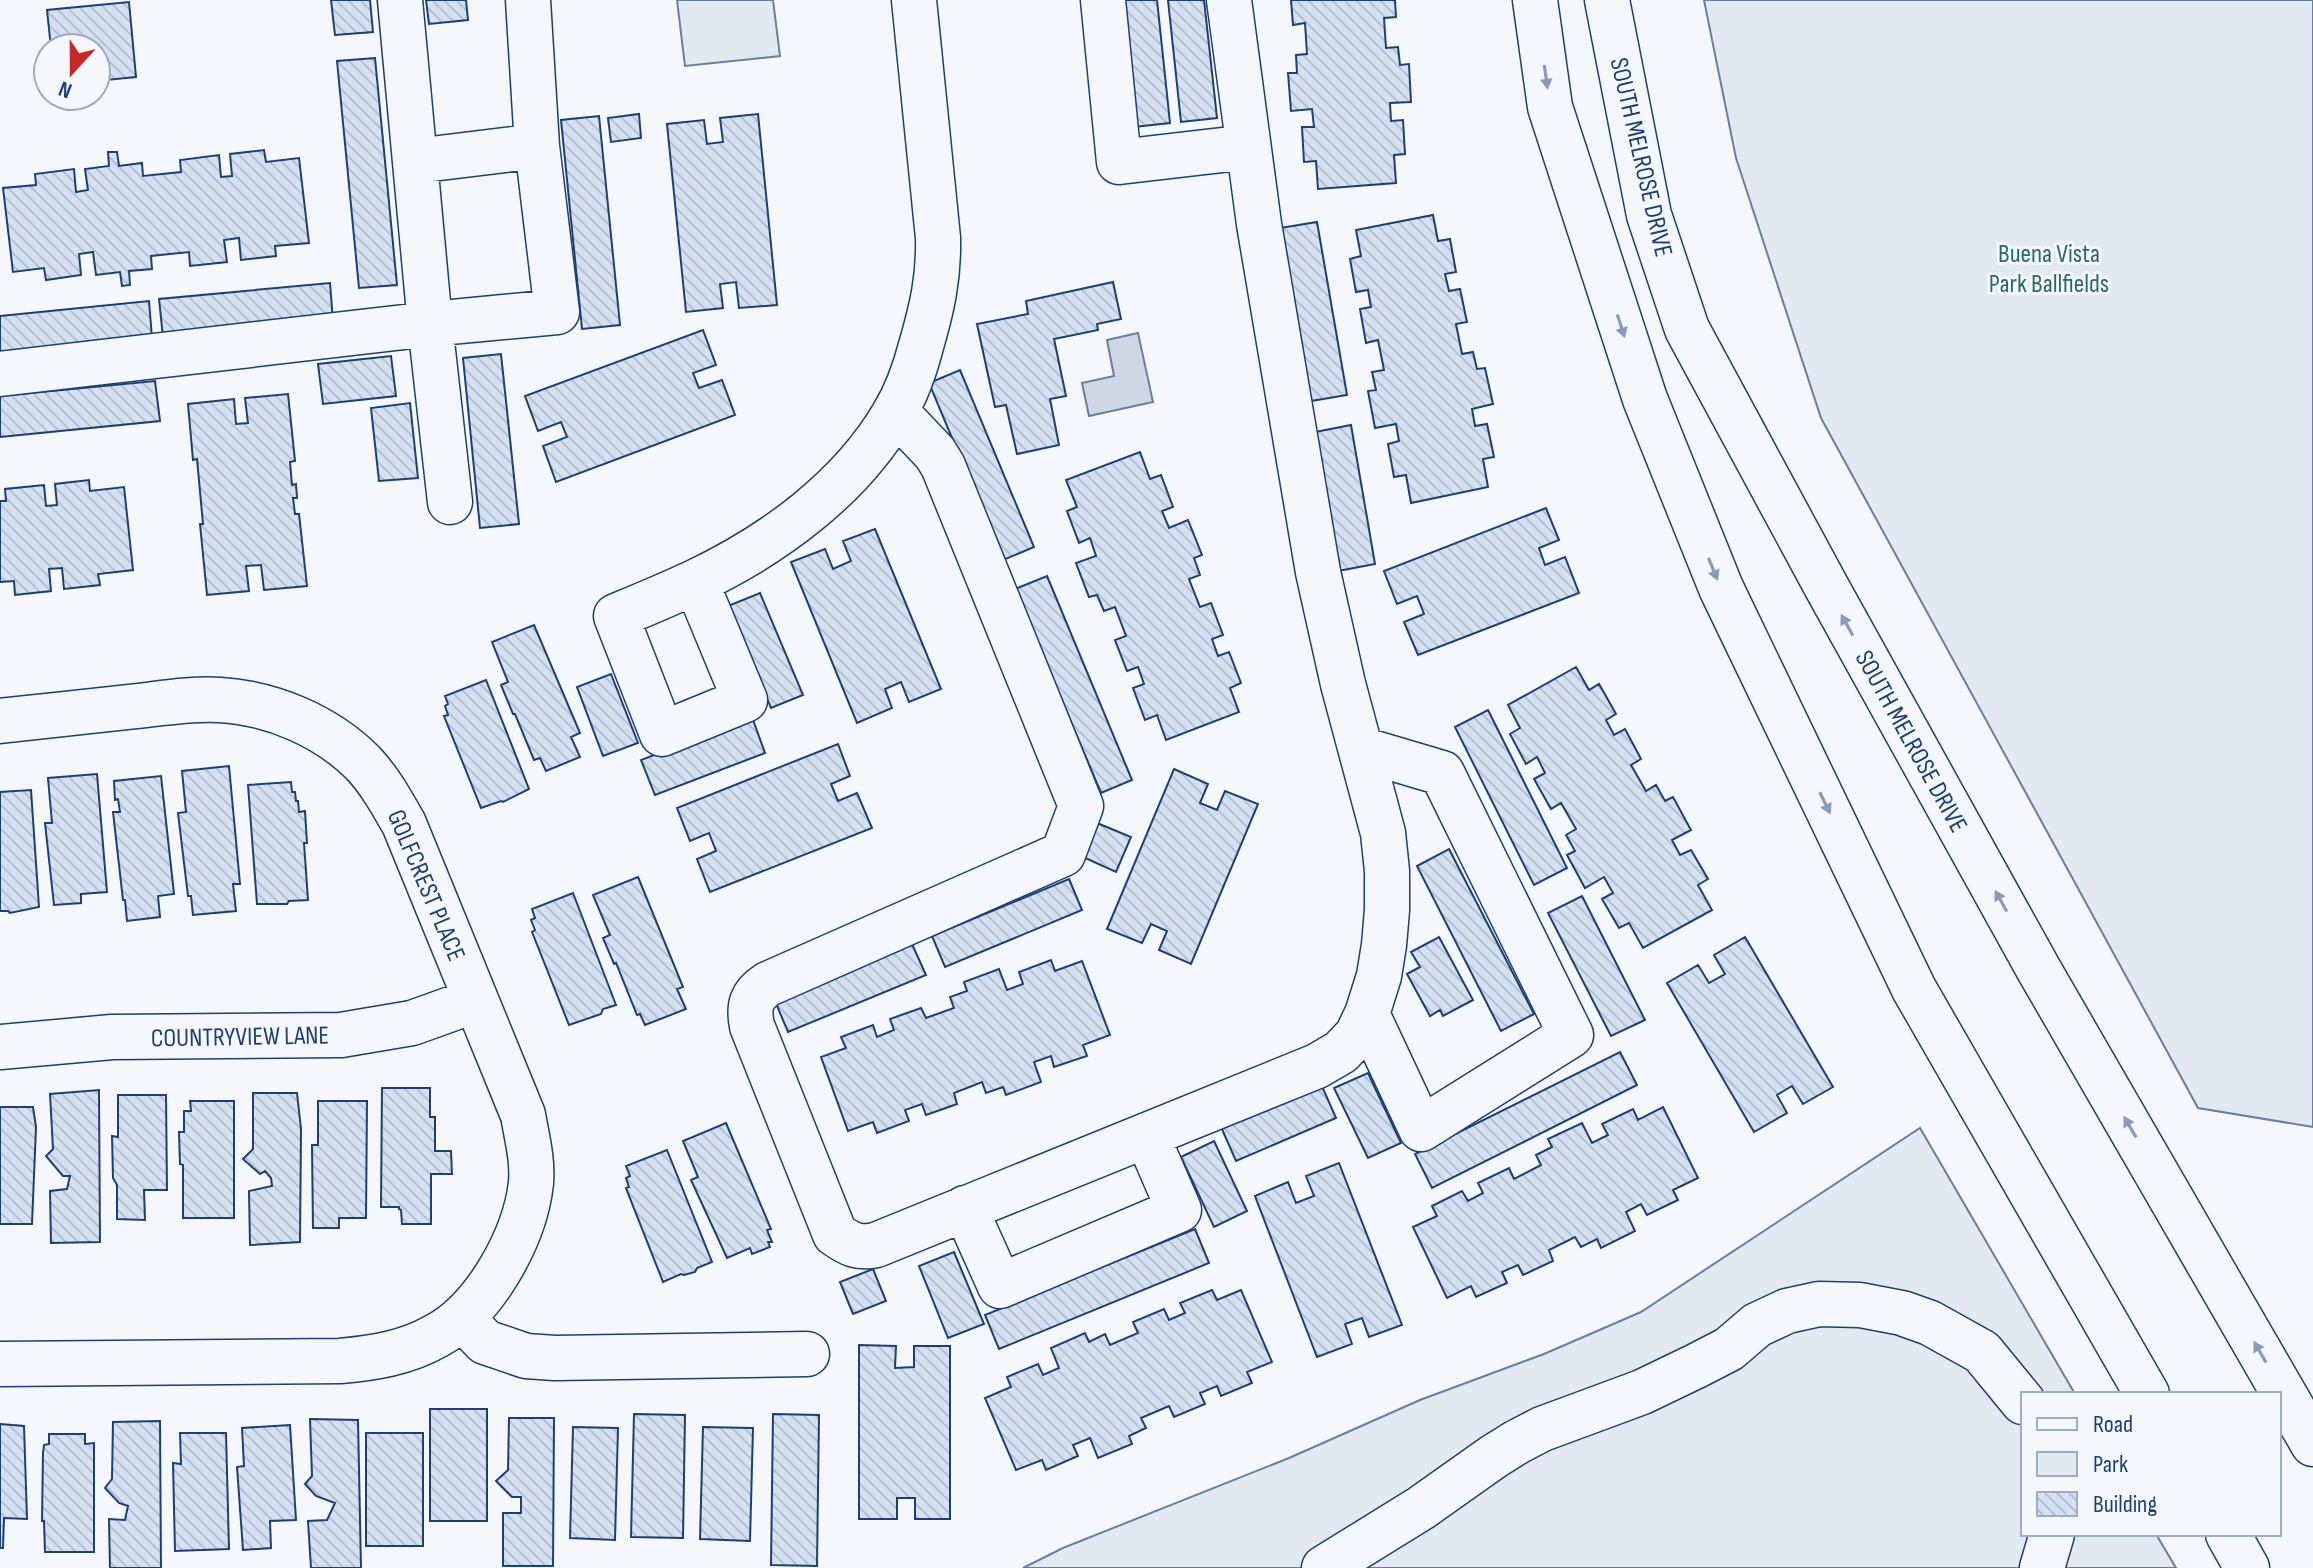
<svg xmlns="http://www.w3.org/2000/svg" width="2313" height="1568" viewBox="0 0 2313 1568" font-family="'Sofia Sans Condensed',sans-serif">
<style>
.green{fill:#e3e9f0;stroke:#687fa3;stroke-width:2}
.water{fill:#cfd7e4;stroke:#687fa3;stroke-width:2}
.building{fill:url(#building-back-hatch);stroke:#1d3f73;stroke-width:2}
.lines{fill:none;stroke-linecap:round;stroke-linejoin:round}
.minor-casing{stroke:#1d3f73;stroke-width:47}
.major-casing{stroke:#1d3f73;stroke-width:47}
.minor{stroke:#f4f7fb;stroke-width:44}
.major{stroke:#f4f7fb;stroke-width:44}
.oneway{fill:#889bb7}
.labels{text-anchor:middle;stroke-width:6;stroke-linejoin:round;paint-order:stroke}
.street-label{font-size:26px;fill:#1d3f73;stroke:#f4f7fb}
.park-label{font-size:26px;fill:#2c6c60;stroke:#f4f7fb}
</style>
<defs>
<pattern id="building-back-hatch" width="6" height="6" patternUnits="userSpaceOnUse" patternTransform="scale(2)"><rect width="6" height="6" fill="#d5e0f0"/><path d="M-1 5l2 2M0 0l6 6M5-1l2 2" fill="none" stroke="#b6c1d1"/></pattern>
</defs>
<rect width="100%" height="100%" fill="#f4f7fb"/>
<path class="green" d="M677,0h96l7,56 -95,10z
M1704,0h609v1127l-115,-19 -377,-690 -85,-260z
M1920,1128l155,266h-52v140h133l20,34h-1153l40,-20 226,-90 131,-58 124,-46 97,-42z"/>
<path class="water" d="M1138,333l15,69 -64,14 -7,-33 32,-7 -7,-36z"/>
<path class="building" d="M331,0h39l3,32 -38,3z
M426,0h40l2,20 -39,4z
M1121,0h36l13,123 -36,4z
M1168,0h36l13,118 -36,4z
M1291,0h104l1,17 -12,1 2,30 12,-1 2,18 9,-1 2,38 -21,1 1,18 12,-1 2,34 -11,1 2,28 -78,6 -2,-28 -12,1 -2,-35h12l-2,-18 -21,2 -3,-38h9l-1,-18 11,-1 -2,-31 -12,2z
M129,2l7,75 -40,4v-33h-45l-4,-38z
M375,58l22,227 -38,3 -22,-227z
M639,114l2,24 -30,4 -3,-24z
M758,114l19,191 -38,3 -3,-26 -16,2 3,24 -37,4 -19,-188 37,-4 3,24 16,-2 -3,-24z
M599,116l21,209 -38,4 -21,-209z
M264,150l2,12 33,-4 10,85 -34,3 1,10 -35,4 -2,-22 -15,2 3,22 -37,4 -1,-14 -38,4 1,13 -23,2 1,14 -8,1 -2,-14 -24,3 -3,-23 -14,2 2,21 -35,5 -2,-12 -31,4 -10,-84 33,-3 -1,-11 39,-5 2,23 12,-2 -3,-21 24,-3 -1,-14h9l2,14 23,-3 1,13 38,-4 -1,-12 39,-5 2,22 11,-1 -2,-22z
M1433,215l5,26 12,-2 6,33 -11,2 4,17 11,-2 7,33 -11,2 6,30 11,-2 4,17 8,-1 8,36 -21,5 3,17 12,-2 7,33 -11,2 5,28 -77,16 -5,-28 -12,2 -6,-33 11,-3 -3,-17 -21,4 -7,-37 8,-1 -4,-18 12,-2 -6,-30 -12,3 -6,-34 11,-2 -3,-17 -12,2 -6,-33 11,-3 -5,-26z
M1317,222l30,173 -36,6 -31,-173z
M1113,282l8,37 -24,5 1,6 -44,9 12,57 -16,3 9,46 -42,9 -11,-49 -11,2 -18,-83 51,-10 -2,-13z
M330,283l3,38 -170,16 -4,-38z
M149,301l3,37 -152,16v-38z
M703,330l13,35 -23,8 6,15 23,-8 13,35 -179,67 -13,-36 24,-9 -6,-15 -23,9 -13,-35z
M501,354l18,170 -39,4 -17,-170z
M391,356l5,40 -73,8 -5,-40z
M960,370l74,177 -31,13 -74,-177z
M155,381l5,40 -160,16v-41z
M288,394l7,67 -5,1 2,23 4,-1 1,14h-4l2,16h4l8,72 -43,4 -3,-25 -15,1 3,25 -42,4 -7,-71h3l-6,-65 -4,1 -5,-56 46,-5 2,25 12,-1 -3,-25z
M410,403l8,75 -39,3 -8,-73z
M1351,425l24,139 -37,7 -23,-139z
M1140,452l10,27 11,-4 12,32 -11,4 7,17 19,-8 14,35 -8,3 6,17 -11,4 11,28 11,-4 12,32 -11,4 6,17 11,-4 12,31 -11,5 9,24 -73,28 -9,-25 -12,5 -12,-32 11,-4 -6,-17 -11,4 -12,-31 11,-4 -11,-29 -11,4 -7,-16 -8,2 -13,-34 20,-7 -6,-18 -11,5 -12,-32 10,-4 -11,-27z
M89,480l1,11 34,-4 9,83 -35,4 2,11 -36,4 -2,-21 -13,1 2,22 -36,4 -1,-14 -14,1v-81h6l-1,-12 39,-4 2,21 11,-1 -2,-21z
M1546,508l13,32 -20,8 6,17 20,-8 14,36 -161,62 -14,-33 20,-8 -7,-18 -20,8 -13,-33z
M875,529l66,160 -32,13 -8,-20 -16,7 7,19 -35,15 -66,-161 34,-13 8,20 18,-8 -8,-20z
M1047,576l85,204 -31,13 -86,-204z
M760,593l43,102 -32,13 -43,-102z
M534,625l46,108 -9,4 9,20 -34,14 -6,-13 -6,2 -19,-46h-2l-12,-29 7,-3 -16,-40z
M1576,667l13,23 10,-6 17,30 -10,6 8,15 11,-6 16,30 -10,6 15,26 10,-6 9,16 8,-4 18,33 -19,10 8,15 11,-5 17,29 -10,6 14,25 -69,38 -14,-25 -10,5 -17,-29 11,-6 -9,-16 -19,11 -18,-33 8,-4 -9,-16 10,-6 -15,-26 -10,6 -17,-30 11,-6 -8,-16 -11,7 -16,-30 10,-6 -12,-23z
M611,674l27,69 -35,13 -26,-69z
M486,680l43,109 -26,13 -2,-1 -20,7 -37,-92 4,-1 -3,-9 3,-2 -3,-8z
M1488,710l79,158 -33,17 -79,-158z
M752,717l13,36 -110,42 -14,-35z
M838,744l12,32 -19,8 7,17 19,-8 15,35 -162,64 -13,-33 19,-8 -7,-18 -19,8 -13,-33z
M229,766l11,118h-7l3,27 -43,4 -2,-19h-3l-10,-83 8,-1 -4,-41z
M1174,769l34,15 -8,19 17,7 8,-19 33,13 -67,160 -32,-14 8,-19 -16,-7 -9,19 -35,-14z
M97,774l10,118 -26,2v9l-27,2 -9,-82h7l-4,-45z
M161,776l13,118 -16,2 2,21 -33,4 -2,-21h-2l-10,-88h7l-2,-13 -3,1 -1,-19z
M291,782l1,10h3l1,9h2l1,11 6,-1 2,32h-3l4,57 -19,1 -2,3h-30l-9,-119z
M31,790l8,117 -29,6 -2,-2h-8v-119z
M1097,823l34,14 -15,35 -33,-15z
M1449,849l85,165 -33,17 -84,-165z
M638,877l45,110 -6,2 9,20 -41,16 -5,-11 -3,1 -21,-52 -2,1 -11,-26 7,-3 -17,-40z
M1069,879l13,31 -137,57 -13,-31z
M573,893l43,112 -13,4 -2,5 -32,11 -37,-93 3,-2 -4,-10 4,-2 -3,-9z
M1582,896l63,124 -34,16 -63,-123z
M1439,937l34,63 -30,16 -3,-6 -10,6 -23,-42 13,-7 -9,-15z
M1745,937l88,150 -30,17 -11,-18 -15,9 10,18 -33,19 -87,-149 31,-18 11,18 16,-9 -11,-19z
M912,944l14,31 -138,57 -13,-31z
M1051,960l4,11 27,-10 28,74 -27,10 4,11 -33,11 -3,-11 -17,6 7,20 -35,13 -3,-8 -17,6 -4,-11 -28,11 3,11 -31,11 -4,-11 -17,6 4,11 -32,12 -4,-11 -25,9 -27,-74 25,-9 -5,-11 32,-12 4,12 17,-7 -4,-11 31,-11 5,10 28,-10 -4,-11 17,-6 -3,-9 35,-13 8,21 16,-6 -4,-12z
M1620,1052l17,33 -205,103 -17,-34z
M1368,1073l33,70 -33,15 -34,-70z
M1321,1084l15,34 -100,43 -15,-34z
M382,1088h48v29h5v34h16l1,23h-21v50h-29l-1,-14 -2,-1v-2h-18z
M99,1090l1,152 -49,1 -1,-52 17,-2 3,-13h-7l-17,-20 7,-7 -3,-55z
M253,1093h44l4,36 -1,113 -50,3 -1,-54 23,-5 -1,-8 -6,-7 -5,3 -17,-15 10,-10z
M118,1095h48l1,95h-23l1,30 -28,-1v-34l-4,-7 -1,-42 6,1z
M190,1101h44v117h-51v-53l-3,-1 -1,-32h5v-21h7z
M318,1101h49l-1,117h-27v10h-26l-1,-83h6z
M0,1107h33l3,20 -4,97h-32z
M1663,1107l35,71 -25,12 5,10 -31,15 -6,-11 -15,8 9,19 -34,17 -4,-9 -16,8 -6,-10 -26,13 4,11 -30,14 -5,-10 -16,7 5,11 -31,14 -5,-11 -24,12 -34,-71 24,-11 -5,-10 30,-15 6,10 15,-8 -5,-10 31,-15 5,11 27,-14 -5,-10 16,-8 -4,-8 34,-16 10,20 16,-8 -6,-11 31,-15 5,11z
M726,1123l45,106 -4,1 5,12h-4l2,5 -18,7 -2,-6 -23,10 -36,-78 7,-3 -15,-36z
M1214,1141l33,70 -33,16 -33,-70z
M667,1150l45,112 -15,6 -2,4 -11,3 -3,-1 -18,8 -37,-94 3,-1 -3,-9 4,-2 -4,-10z
M1339,1163l63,162 -33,12 -7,-19 -17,6 7,20 -35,13 -62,-161 33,-14 8,21 18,-7 -8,-20z
M1195,1229l14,34 -210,86 -14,-34z
M954,1252l30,72 -36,14 -29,-72z
M873,1269l13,32 -33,13 -13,-32z
M1212,1290l5,10 24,-10 31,72 -25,10 5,11 -31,13 -4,-10 -17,7 5,11 -31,13 -5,-11 -28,12 5,10 -17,8 3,8 -34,14 -8,-20 -17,7 5,11 -32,14 -4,-10 -26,10 -31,-72 26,-11 -4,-10 31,-13 5,11 16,-7 -8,-20 34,-15 4,9 16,-8 5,11 28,-12 -5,-11 31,-13 5,11 16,-7 -5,-10z
M859,1345l37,1 -1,22 19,-1v-21h36v173h-35v-21h-18v21h-38z
M430,1409h57v112h-57z
M634,1414l51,1 -2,123 -52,-1z
M773,1414l46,1 -2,151 -46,-1z
M509,1418h45l-1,148h-50v-53h18v-16h-9l-16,-16 12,-11z
M310,1419l48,1 3,148h-50l-3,-47 19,-1 8,-17 -19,-7 -11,-12 7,-8z
M160,1421l1,147h-51l-1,-49 16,1 3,-14 -9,-3 -14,-15 7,-9 1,-57z
M0,1424l24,2 3,93 -23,-1 -1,30h-3z
M290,1425l6,95 -26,1 1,27 -28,2 -6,-83 7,-1 -2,-38z
M573,1427l45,1 -3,112 -45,-2z
M703,1427l50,1 -3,113 -50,-2z
M180,1433h46l3,116 -54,2 -2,-88 8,1z
M366,1433h57v113h-57z
M49,1434h36v10l9,-1v109h-49l-1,-31h-2l1,-68 1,-8 5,-1z"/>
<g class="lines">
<defs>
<path id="minor" d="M400,0l30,324 20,178
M528,0l9,146
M1103,0l16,162 129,-15
M0,374l430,-50 127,-12 -20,-166 -122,15
M896,412l39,41 8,13 138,340 -18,48 -295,130c-17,11 -20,22 -16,42l83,208c14,10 24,15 41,11l441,-179 24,-14 16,-17 10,-21 12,-38 5,-31 3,-35v-39l-4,-38 -40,-149 -25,-112 -59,-348 -30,-224
M696,582l49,118 -83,34 -46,-118c27,-11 53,-22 79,-34 78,-37 155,-93 199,-168 12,-20 21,-45 27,-68 11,-38 18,-68 17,-108l-24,-238
M0,721c43,-5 85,-9 128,-14 30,-3 62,-9 92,-7 52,3 106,26 143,63 17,18 29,40 41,61l119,291c4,23 10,45 8,68 -6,54 -46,127 -95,153 -30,17 -62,22 -96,25l-340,3
M1361,749l81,24 129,262 -150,94 -54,-115
M0,1047l112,-10 229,-2 71,-12 64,-23
M965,1208l35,78 179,-76 -32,-74
M463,1319l22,23 41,14 29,2 252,-4
M1324,1568l97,-60 72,-51 24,-15 25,-13 100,-37 54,-26 33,-17 28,-24 30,-14 32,-7 41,1 42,8 28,10 52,29 41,50
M2042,1568l10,-34"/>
<path id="major" d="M1535,0l15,107 95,292 76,189 193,401 233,405
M1607,0l42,215 38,114 139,257 213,384 274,474
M2228,1534l19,34"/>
</defs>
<use href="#minor" class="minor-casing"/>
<use href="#major" class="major-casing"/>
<use href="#minor" class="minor"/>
<use href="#major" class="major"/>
</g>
<defs><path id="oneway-solid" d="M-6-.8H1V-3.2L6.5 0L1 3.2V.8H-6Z" transform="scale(2)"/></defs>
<g class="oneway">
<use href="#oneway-solid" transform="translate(1546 77) rotate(82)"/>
<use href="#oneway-solid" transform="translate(1621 326) rotate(72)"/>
<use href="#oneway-solid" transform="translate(1713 569) rotate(68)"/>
<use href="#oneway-solid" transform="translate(1847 625) rotate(-119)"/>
<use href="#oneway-solid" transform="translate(1825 803) rotate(64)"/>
<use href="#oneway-solid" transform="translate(2001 901) rotate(-119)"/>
<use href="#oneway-solid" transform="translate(2130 1127) rotate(-120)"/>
<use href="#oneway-solid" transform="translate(2260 1352) rotate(-120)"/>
</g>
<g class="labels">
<g class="street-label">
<text transform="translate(1642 157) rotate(77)" y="9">SOUTH MELROSE DRIVE</text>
<text transform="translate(1912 741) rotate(61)" y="9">SOUTH MELROSE DRIVE</text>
<text transform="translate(427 885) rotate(67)" y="9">GOLFCREST PLACE</text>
<text transform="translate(240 1036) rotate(-1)" y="9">COUNTRYVIEW LANE</text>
</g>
<g class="park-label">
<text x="2049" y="262">Buena Vista<tspan x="2049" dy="30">Park Ballfields</tspan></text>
</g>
</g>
<rect x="2021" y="1392" width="260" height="144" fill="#f4f7fb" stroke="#9eadc5" stroke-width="2"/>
<rect x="2037" y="1418" width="40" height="12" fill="#f4f7fb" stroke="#9eadc5" stroke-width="2"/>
<text x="2093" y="1432" font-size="24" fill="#1d3f73">Road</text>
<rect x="2037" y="1452" width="40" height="24" fill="#e3e9f0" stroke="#9eadc5" stroke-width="2"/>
<text x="2093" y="1472" font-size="24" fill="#1d3f73">Park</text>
<rect x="2037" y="1492" width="40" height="24" fill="url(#building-back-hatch)" stroke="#9eadc5" stroke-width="2"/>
<text x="2093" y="1512" font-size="24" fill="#1d3f73">Building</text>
<g transform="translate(72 72) rotate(201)"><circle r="38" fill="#f4f7fb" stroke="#9eadc5" stroke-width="2"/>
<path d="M0-6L14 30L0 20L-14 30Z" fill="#c62828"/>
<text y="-12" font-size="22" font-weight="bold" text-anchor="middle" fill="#1d3f73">N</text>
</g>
</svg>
